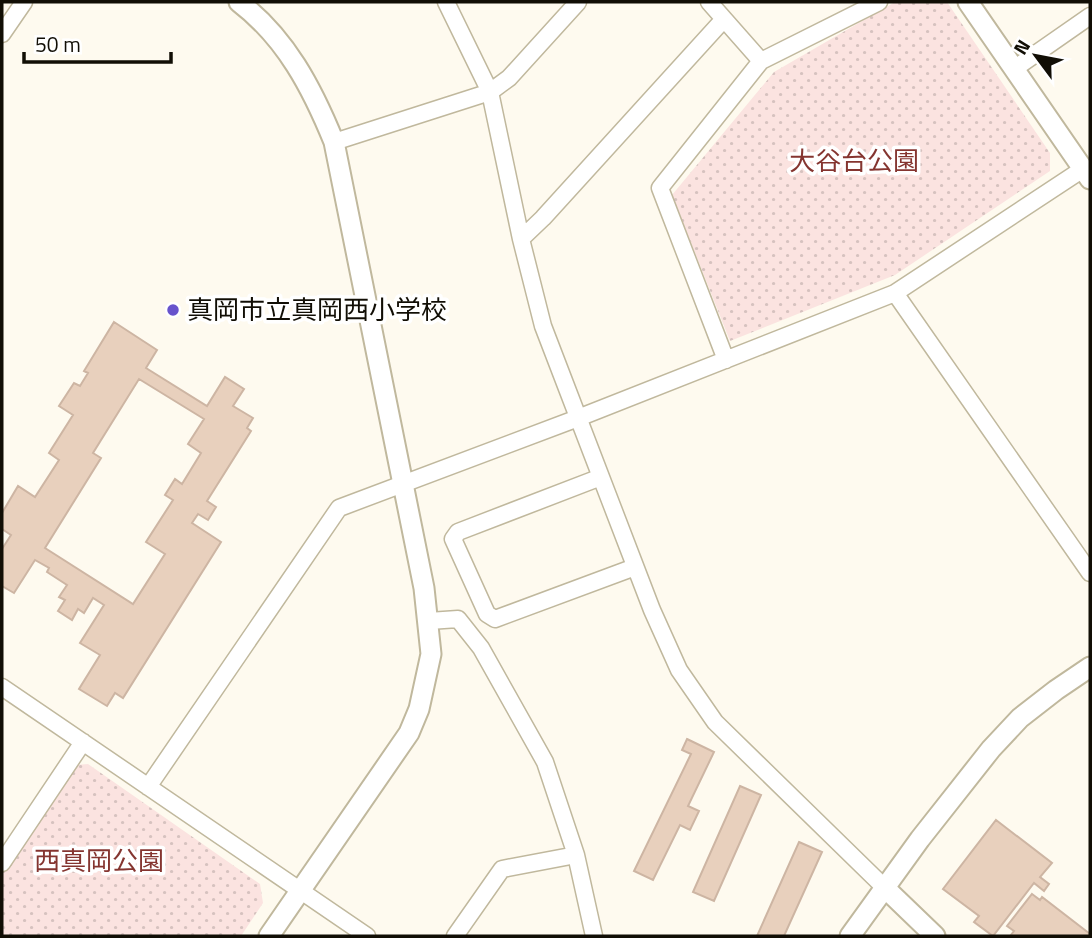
<svg xmlns="http://www.w3.org/2000/svg" width="1092" height="938" viewBox="0 0 1092 938" font-family="'Titillium Web','Noto Sans JP',sans-serif">
<style>
.grass{fill:url(#grass-dots)}
.building{fill:#e8d0bd;stroke:#cdb5a3;stroke-width:2;fill-rule:evenodd}
.lines{fill:none;stroke-linecap:round;stroke-linejoin:round}
.minor-casing{stroke:#c0b89d;stroke-width:19}
.tertiary-casing{stroke:#c0b89d;stroke-width:23}
.minor{stroke:#fff;stroke-width:16}
.tertiary{stroke:#fff;stroke-width:19}
.poi-dot{fill:#6753cc;stroke:#fff;stroke-width:2.5}
.labels{text-anchor:middle;stroke-width:7;stroke-linejoin:round;paint-order:stroke}
.park-label{font-size:26px;fill:#853530;stroke:#fff}
.poi-label{font-size:26px;fill:#110e05;stroke:#fff;text-anchor:start}
</style>
<defs>
<pattern id="grass-dots" width="8" height="8" patternUnits="userSpaceOnUse" patternTransform="scale(1.75)"><rect width="8" height="8" fill="#fbe3e0"/><path d="M2 2h.1M6 6h.1" fill="none" stroke="#d6c2bf" stroke-width="1.8" stroke-linecap="round"/></pattern>
</defs>
<rect width="100%" height="100%" fill="#fefaef"/>
<path class="grass" d="M895,2h52l103,151v18l-155,104 -165,66 -58,-146 102,-123z
M88,764l172,120 3,19 -22,33h-239v-63l73,-108z"/>
<path class="building" d="M114,322l43,28 -11,18 61,38 18,-29 19,12 -11,17 20,12 -6,10 4,3 -44,70 9,6 -8,13 -10,-6 -6,9 29,19 -98,156 -8,-5 -8,13 -28,-17 21,-34 -20,-12 24,-38 -11,-7 -9,15 -6,-4 -6,11 -14,-9 7,-11 -6,-3 8,-12 -20,-13 2,-4 -14,-8 -21,33 -12,-7v-37l9,-14 -9,-6v-16l16,-27 17,11 24,-37 -10,-7 24,-38 -14,-9 15,-23 6,3 8,-13 -4,-2zM139,379l65,40 -16,25 13,9 -19,31 -7,-5 -10,16 8,5 -27,42 19,12 -32,50 -88,-56 56,-90 -8,-5z
M687,739l27,13 -26,54 11,5 -9,19 -10,-5 -27,55 -19,-9 57,-117 -9,-4z
M740,786l21,9 -47,106 -21,-9z
M996,820l56,43 -12,14 9,7 -5,7 -10,-8 -41,53 -19,-14 5,-6 -36,-27z
M799,842l23,10 -38,84h-27z
M1032,894l8,6 2,-3 48,37v2h-77l-2,-1 3,-4 -7,-5z"/>
<g class="lines">
<defs>
<path id="minor" d="M446,2l44,90 31,147 22,87 109,284 27,60 36,52 169,165
M709,2l52,59
M2,34l22,-32
M1014,69l76,-53
M334,142l156,-50 19,-14 69,-76
M521,239l22,-21 181,-199
M895,293l195,280
M726,360l-66,-172 101,-127 118,-59
M601,477l-143,55 -5,7 34,75 8,5 140,-52
M429,621l29,-2 23,29 64,114 31,93 18,81
M2,687l365,249
M148,787l191,-279 239,-90 317,-125 188,-124
M2,863l81,-121
M455,936l47,-67 74,-14"/>
<path id="tertiary" d="M239,2c47,36 73,86 95,140l90,446 7,66 -12,55 -10,24 -140,203
M968,2l122,177
M884,887l51,49
M850,936l70,-97 71,-90 29,-31 36,-28 34,-23"/>
</defs>
<use href="#minor" class="minor-casing"/>
<use href="#tertiary" class="tertiary-casing"/>
<use href="#minor" class="minor"/>
<use href="#tertiary" class="tertiary"/>
</g>
<circle class="poi-dot" cx="173" cy="310" r="7"/>
<g class="labels">
<g class="park-label">
<text x="854" y="170">大谷台公園</text>
<text x="99" y="870">西真岡公園</text>
</g>
<g class="poi-label">
<text x="187" y="319">真岡市立真岡西小学校</text>
</g>
</g>
<rect width="1092" height="938" fill="none" stroke="#110e05" stroke-width="7"/>
<g transform="translate(1036 56) rotate(302)" stroke="#ffffff" stroke-width="5" paint-order="stroke">
<path d="M0-5L12 26L0 18L-12 26Z" fill="#110e05"/>
<text y="-10" font-size="19" font-weight="bold" text-anchor="middle" fill="#110e05">N</text>
</g>
<path d="M24 52v10h147v-10" fill="none" stroke="#110e05" stroke-width="3.5"/>
<text x="35" y="52" font-size="21" fill="#110e05" stroke="#ffffff" stroke-width="5" paint-order="stroke">50 m</text>
</svg>
